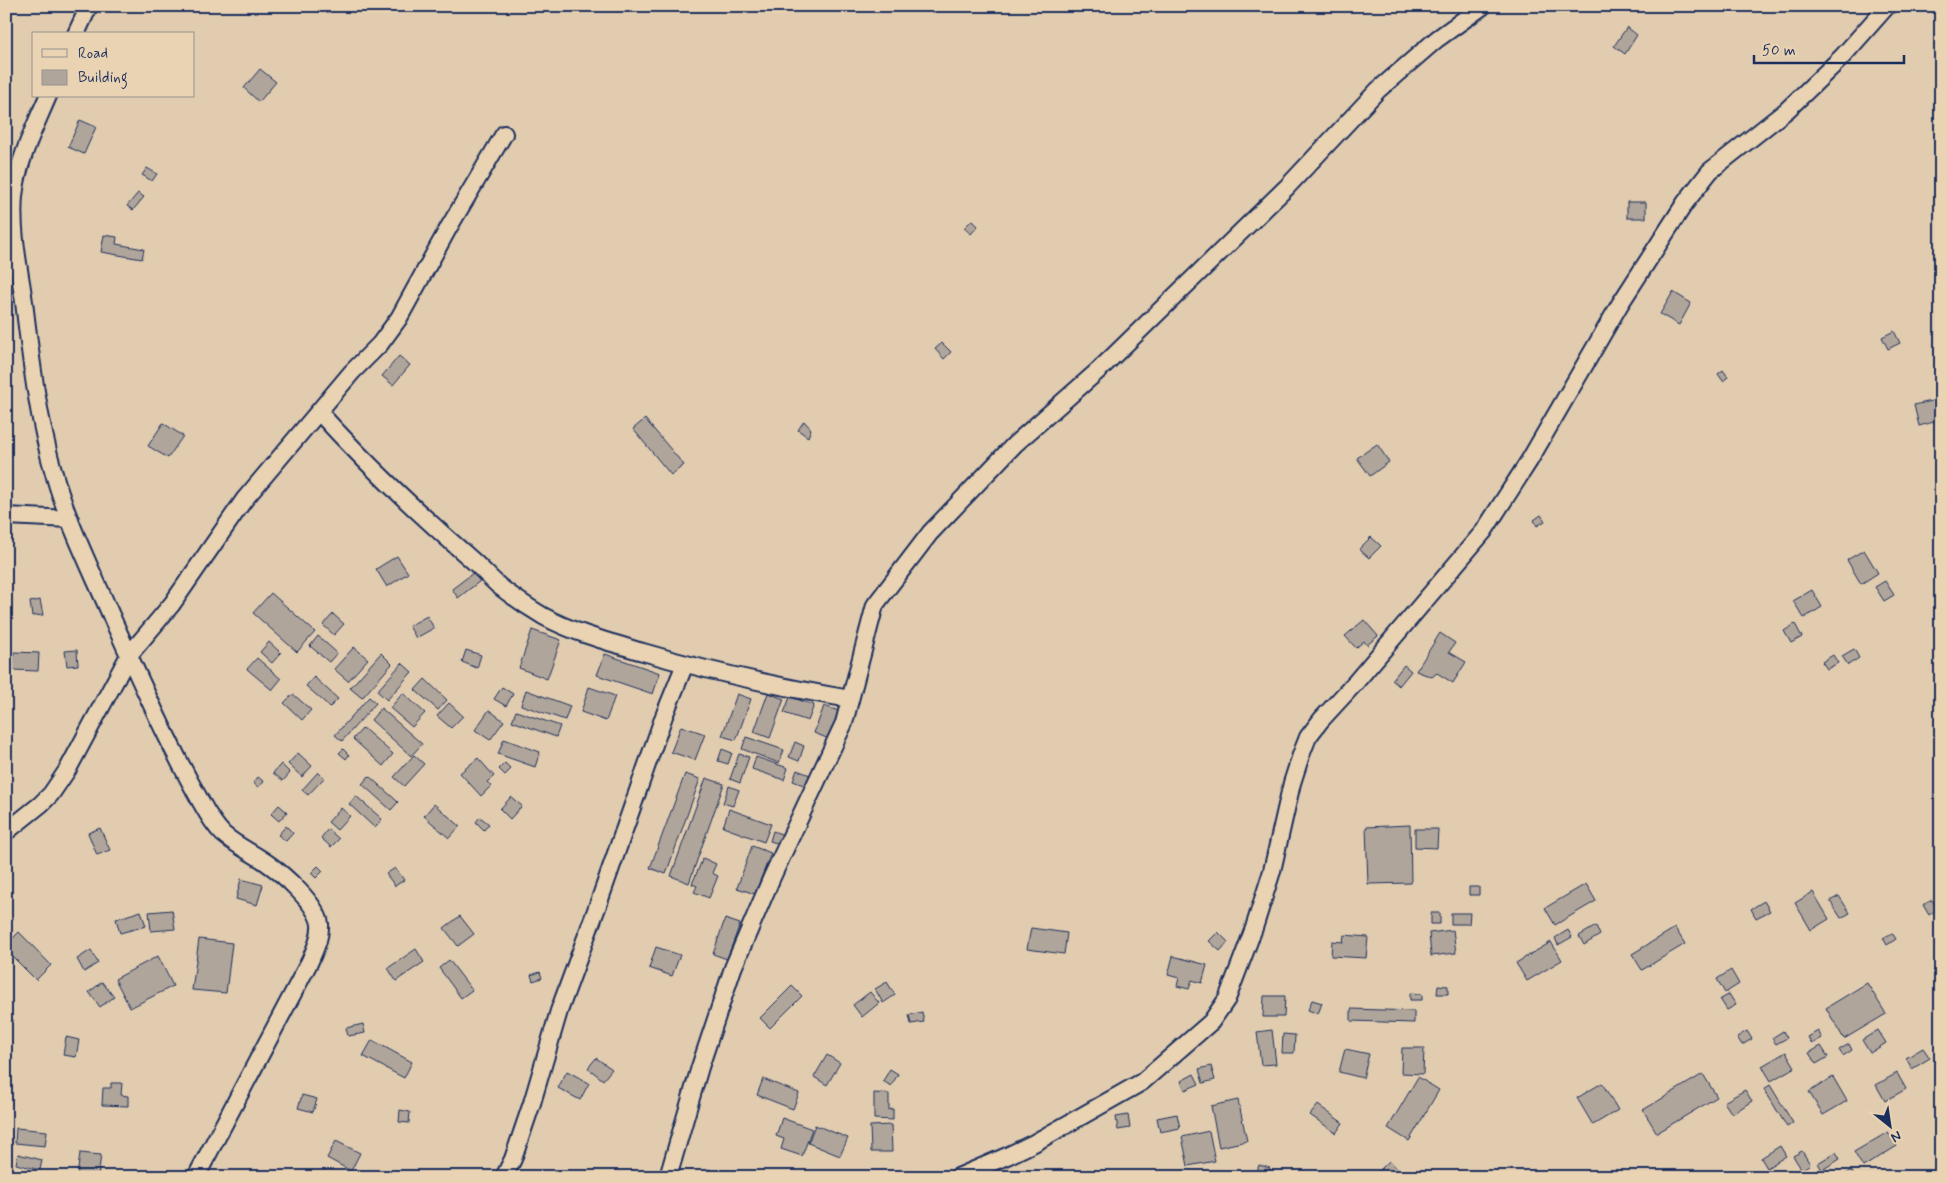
<svg xmlns="http://www.w3.org/2000/svg" width="1947" height="1183" viewBox="0 0 1947 1183" font-family="Mynerve,sans-serif">
<style>
.building{fill:#b0a59a;stroke:#1b2f5e}
.lines{fill:none;stroke-linecap:round;stroke-linejoin:round}
.minor-casing{stroke:#1b2f5e;stroke-width:20}
.minor{stroke:#e9d3b2;stroke-width:16}
</style>
<rect width="100%" height="100%" fill="#e1ccaf"/>
<filter id="ink" filterUnits="userSpaceOnUse"><feTurbulence type="fractalNoise" baseFrequency=".02" numOctaves="2"/><feDisplacementMap in="SourceGraphic" scale="10" xChannelSelector="R" yChannelSelector="G"/><feConvolveMatrix kernelMatrix="1 2 1 2 8 2 1 2 1" color-interpolation-filters="sRGB"/></filter>
<g filter="url(#ink)">
<path class="building" d="M1627,27l10,8 -12,19 -11,-8z
M260,69l16,13 -17,20 -15,-14z
M80,120l16,7 -12,27 -16,-7z
M147,168l10,6 -5,7 -10,-6z
M138,193l6,4 -11,13 -6,-4z
M1627,202h19v16h-19z
M972,220l6,6 -7,8 -7,-6z
M104,235l13,2 -1,7 28,5 -2,10 -41,-7z
M1673,292l18,11 -12,22 -19,-11z
M1894,331l6,12 -12,6 -6,-12z
M942,343l9,9 -7,7 -9,-10z
M399,356l11,9 -17,20 -11,-9z
M1723,370l5,7 -5,4 -5,-7z
M1936,400l5,20 -22,6 -5,-21z
M645,419l39,46 -13,10 -38,-46z
M804,421l7,8 -3,8 -10,-7z
M163,423l20,13 -15,22 -20,-12z
M1377,444l12,18 -19,14 -13,-18z
M1541,515l4,6 -8,5 -3,-6z
M1371,537l10,9 -12,12 -10,-9z
M1864,550l14,23 -17,11 -14,-24z
M397,556l11,17 -21,14 -11,-18z
M473,573l7,8 -22,17 -6,-9z
M1885,581l9,14 -10,6 -9,-14z
M1812,590l10,17 -18,11 -11,-17z
M271,593l44,39 -18,20 -44,-39z
M40,600l3,15 -11,1 -2,-14z
M333,614l11,10 -10,11 -11,-10z
M427,616l7,12 -18,10 -7,-12z
M1364,620l14,16 -11,9 -3,-4 -8,7 -11,-12z
M1795,624l7,13 -11,6 -7,-12z
M532,630l29,10 -14,39 -28,-11z
M1440,633l15,10 -6,9 17,10 -13,21 -16,-10 -5,4 -16,-6z
M318,636l19,17 -8,9 -19,-16z
M269,642l12,11 -9,10 -12,-11z
M354,647l14,12 -20,22 -14,-12z
M1854,649l5,9 -11,7 -6,-9z
M77,650l1,15 -11,1 -2,-15z
M466,650l15,5 -4,13 -15,-6z
M14,652l25,1 -1,18 -25,-1z
M381,653l11,11 -30,34 -12,-10z
M605,654l55,19 -7,21 -56,-19z
M1833,655l5,8 -11,6 -5,-7z
M257,658l24,21 -9,11 -25,-21z
M402,663l10,9 -25,28 -10,-9z
M1404,665l7,6 -12,15 -7,-6z
M314,677l24,22 -8,8 -24,-21z
M425,679l22,21 -9,10 -23,-20z
M502,687l11,7 -7,12 -12,-7z
M589,687l26,9 -9,25 -25,-9z
M526,690l44,16 -5,14 -44,-15z
M403,693l22,20 -13,14 -22,-19z
M768,693l16,6 -14,39 -16,-6z
M293,694l18,16 -9,10 -18,-17z
M737,694l14,5 -15,41 -14,-4z
M369,697l7,6 -34,38 -7,-6z
M790,697l24,8 -6,16 -24,-8z
M449,703l14,13 -12,12 -14,-12z
M824,706l18,6 -10,28 -18,-7z
M381,708l41,36 -11,12 -40,-36z
M489,710l15,11 -14,19 -15,-10z
M516,711l44,15 -4,11 -44,-16z
M681,726l24,8 -10,26 -24,-8z
M363,728l30,26 -10,12 -30,-27z
M746,737l38,13 -5,13 -37,-14z
M504,739l36,13 -5,15 -37,-13z
M795,742l9,4 -5,15 -10,-4z
M343,749l6,6 -3,4 -7,-6z
M722,749l10,4 -4,11 -10,-3z
M298,753l14,13 -10,11 -14,-13z
M739,754l10,3 -9,26 -10,-4z
M414,755l10,9 -20,22 -10,-9z
M756,757l32,11 -4,12 -32,-11z
M478,758l16,18 -7,6 4,4 -10,10 -21,-23z
M505,763l6,6 -6,6 -6,-6z
M281,764l9,9 -7,8 -10,-8z
M797,770l13,5 -4,11 -13,-5z
M318,772l6,6 -16,17 -6,-5z
M685,774l15,5 -34,95 -16,-6z
M369,776l29,26 -7,8 -29,-26z
M258,777l6,5 -6,5 -5,-4z
M706,778l18,6 -35,99 -18,-7z
M729,786l10,4 -6,16 -10,-3z
M356,796l26,23 -7,9 -26,-24z
M511,797l11,9 -12,13 -10,-10z
M434,804l26,22 -11,12 -25,-22z
M279,805l8,7 -8,9 -8,-7z
M341,808l9,8 -13,14 -9,-8z
M729,809l42,15 -7,18 -41,-15z
M480,817l9,7 -5,6 -8,-8z
M1410,825l1,58 -43,1 -2,-57z
M286,826l7,7 -7,8 -8,-6z
M100,828l10,22 -13,5 -9,-22z
M328,829l11,10 -8,8 -10,-9z
M1415,829h23l-1,19 -22,-1z
M773,831l11,4 -4,9 -10,-3z
M752,846l19,7 -16,41 -18,-6z
M703,858l13,6 -4,9 6,3 -9,22 -15,-6 3,-6 -5,-2z
M318,866l5,5 -7,7 -5,-5z
M395,868l9,12 -9,6 -9,-12z
M241,879l22,6 -6,20 -21,-6z
M1586,884l10,17 -41,24 -10,-17z
M1469,887h10v8h-10z
M1813,892l16,27 -18,11 -16,-27z
M1839,896l11,17 -9,5 -11,-17z
M1932,900l6,9 -9,6 -6,-10z
M1764,901l6,10 -14,7 -5,-9z
M172,910l3,19 -24,2 -2,-19z
M141,911l5,15 -26,7 -4,-14z
M1431,913h9v11h-9z
M1451,913h19l-1,11h-18z
M460,916l14,18 -16,12 -14,-18z
M725,919l15,5 -13,35 -14,-5z
M1596,926l4,9 -16,10 -5,-9z
M1031,928l36,5 -3,21 -37,-5z
M1675,928l10,16 -43,26 -10,-16z
M1453,930l3,23 -25,3 -2,-23z
M1568,930l4,7 -14,8 -3,-7z
M19,932l32,33 -15,15 -30,-30v-5z
M1218,932l10,10 -8,9 -11,-10z
M1892,933l4,6 -9,6 -4,-7z
M1344,935l24,2 -2,21 -35,-2 1,-15 11,1z
M199,939l33,4 -6,50 -34,-3z
M1551,942l11,18 -35,21 -11,-18z
M656,947l24,8 -8,21 -23,-8z
M416,949l8,13 -28,19 -8,-13z
M91,950l7,13 -14,9 -7,-13z
M158,956l15,30 -43,22 -15,-29z
M1173,956l34,9 -5,18 -10,-3 -3,9 -12,-3 2,-8 -11,-3z
M449,960l23,30 -11,8 -22,-30z
M1731,970l8,14 -14,9 -8,-14z
M540,972l2,6 -9,3 -2,-6z
M102,982l12,15 -14,10 -11,-15z
M887,982l8,13 -12,8 -8,-14z
M1867,983l19,31 -42,25 -18,-31z
M1438,985l10,1v8h-11z
M792,986l10,10 -32,32 -10,-10z
M870,992l9,11 -17,14 -9,-12z
M1410,993l12,1v6h-12z
M1729,994l7,11 -9,5 -7,-11z
M1264,996h21l-1,21h-21z
M1312,1000l10,3 -4,11 -10,-4z
M1351,1009l63,2v12l-63,-2z
M922,1012l2,10 -13,2 -2,-9z
M363,1024l2,9 -17,3 -2,-8z
M1272,1030l4,34 -15,1 -4,-33z
M1878,1030l8,13 -16,10 -8,-13z
M1747,1031l5,8 -10,6 -5,-8z
M1783,1031l4,7 -11,6 -4,-6z
M1818,1031l4,7 -10,6 -4,-7z
M1283,1034l12,1 -1,18h-12z
M66,1037l13,3 -3,17 -13,-2z
M372,1040l40,22 -8,16 -41,-22z
M1849,1044l3,6 -9,6 -4,-6z
M1821,1046l7,11 -12,7 -7,-11z
M1402,1048h22l-1,26 -22,-1z
M1923,1048l7,10 -18,11 -6,-11z
M1345,1049l24,5 -6,24 -24,-6z
M1786,1052l9,15 -24,14 -9,-15z
M827,1055l13,8 -13,22 -13,-8z
M596,1058l16,11 -9,11 -15,-12z
M1211,1066l4,14 -12,3 -4,-14z
M890,1069l8,5 -7,12 -8,-5z
M567,1071l22,12 -9,17 -22,-12z
M1897,1073l9,16 -21,12 -9,-16z
M1194,1074l5,10 -14,6 -4,-9z
M1703,1074l14,23 -60,36 -14,-23z
M1418,1077l21,13 -30,51 -21,-13z
M1833,1077l14,24 -24,14 -14,-23z
M763,1079l36,14 -6,16 -36,-14z
M111,1083h11l-1,12 7,1v10l-26,-1 1,-17h8z
M1602,1083l16,27 -25,15 -16,-27z
M1770,1085l23,38 -6,4 -23,-38z
M1745,1090l7,11 -20,13 -8,-12z
M874,1093l15,1v16l4,-1v11l-19,-1z
M302,1095l15,4 -4,13 -15,-4z
M1238,1100l9,41 -28,6 -8,-41z
M1318,1105l25,18 -7,10 -26,-18z
M400,1110l10,2 -1,11 -10,-1z
M1177,1114l3,14 -20,4 -3,-14z
M1128,1115l2,13 -12,2 -2,-13z
M782,1118l30,11 -10,27 -21,-7 3,-10 -8,-3z
M815,1125l33,13 -8,18 -32,-13z
M891,1125l1,27h-21l-1,-26z
M16,1128l31,3 -2,15 -30,-3z
M1209,1131l6,30 -27,5 -6,-29z
M1888,1132l9,14 -34,21 -9,-15z
M336,1141l24,12 -9,18 -24,-13z
M1780,1146l6,10 -19,12 -6,-10z
M1941,1150v11l-5,-8z
M1802,1151l8,13 -8,6 -9,-14z
M1836,1152l4,7 -18,11 -4,-7z
M80,1153l21,2 -3,22h-21z
M18,1154l24,6 -2,10 -24,-6z
M1389,1161l11,10 -6,6h-21z
M1259,1165l11,3 -3,9h-12z
M708,1169l11,4 2,-3 18,7h-34z
M1851,1170l3,5 -3,2h-9z
M1185,1171l2,6h-10l-1,-4z"/>
<g class="lines">
<defs>
<path id="minor" d="M76,34l13,-28
M48,96c-14,33 -30,64 -34,100 -3,35 5,71 10,106 7,58 14,118 31,175 14,49 38,96 58,143 28,62 55,123 88,182 6,11 13,23 22,32 14,12 30,19 44,29 16,11 50,41 53,61 1,13 -5,25 -10,37l-114,216
M319,412c48,53 99,101 153,148 9,8 18,18 27,26 14,11 29,21 44,30 31,17 66,26 100,36 68,20 137,35 207,47
M6,516l64,3
M6,832l35,-28 10,-10 17,-25 61,-114 43,-51 72,-104 108,-128 28,-28 19,-26 50,-91 55,-93
M504,1177l9,-18 19,-56 27,-92 40,-109 65,-186 21,-52
M668,1177l32,-110 33,-99 39,-91 72,-154 31,-118 55,-72 85,-89 85,-75 187,-182 91,-97 59,-51 46,-33
M958,1177l49,-21 27,-13 108,-61 69,-60 16,-23 27,-71 18,-57 20,-88 9,-28 7,-18 13,-17 34,-37 129,-152 45,-70 91,-157 65,-101 25,-32 77,-61 55,-53 45,-51"/>
</defs>
<use href="#minor" class="minor-casing"/>
<use href="#minor" class="minor"/>
</g>
</g>
<rect width="1947" height="1183" fill="none" stroke="#e9d3b2" stroke-width="25"/>
<rect x="12" y="12" width="1922" height="1158" fill="none" stroke="#1b2f5e" stroke-width="2" filter="url(#ink)"/>
<rect x="32" y="32" width="162" height="65" fill="#e9d3b2" stroke="#979190"/>
<rect x="42" y="49" width="25" height="8" fill="#e9d3b2" stroke="#979190"/>
<text x="78" y="58" font-size="15" fill="#1b2f5e">Road</text>
<rect x="42" y="70" width="25" height="15" fill="#b0a59a" stroke="#979190"/>
<text x="78" y="82" font-size="15" fill="#1b2f5e">Building</text>
<g transform="translate(1890 1126) rotate(150)" stroke="#e9d3b2" stroke-width="4" paint-order="stroke">
<path d="M0-4L9 19L0 12L-9 19Z" fill="#1b2f5e"/>
<text y="-8" font-size="14" font-weight="bold" text-anchor="middle" fill="#1b2f5e">N</text>
</g>
<path d="M1754 55v8h150v-8" fill="none" stroke="#1b2f5e" stroke-width="2.5"/>
<text x="1762" y="55" font-size="15" fill="#1b2f5e" stroke="#e9d3b2" stroke-width="4" paint-order="stroke">50 m</text>
</svg>
